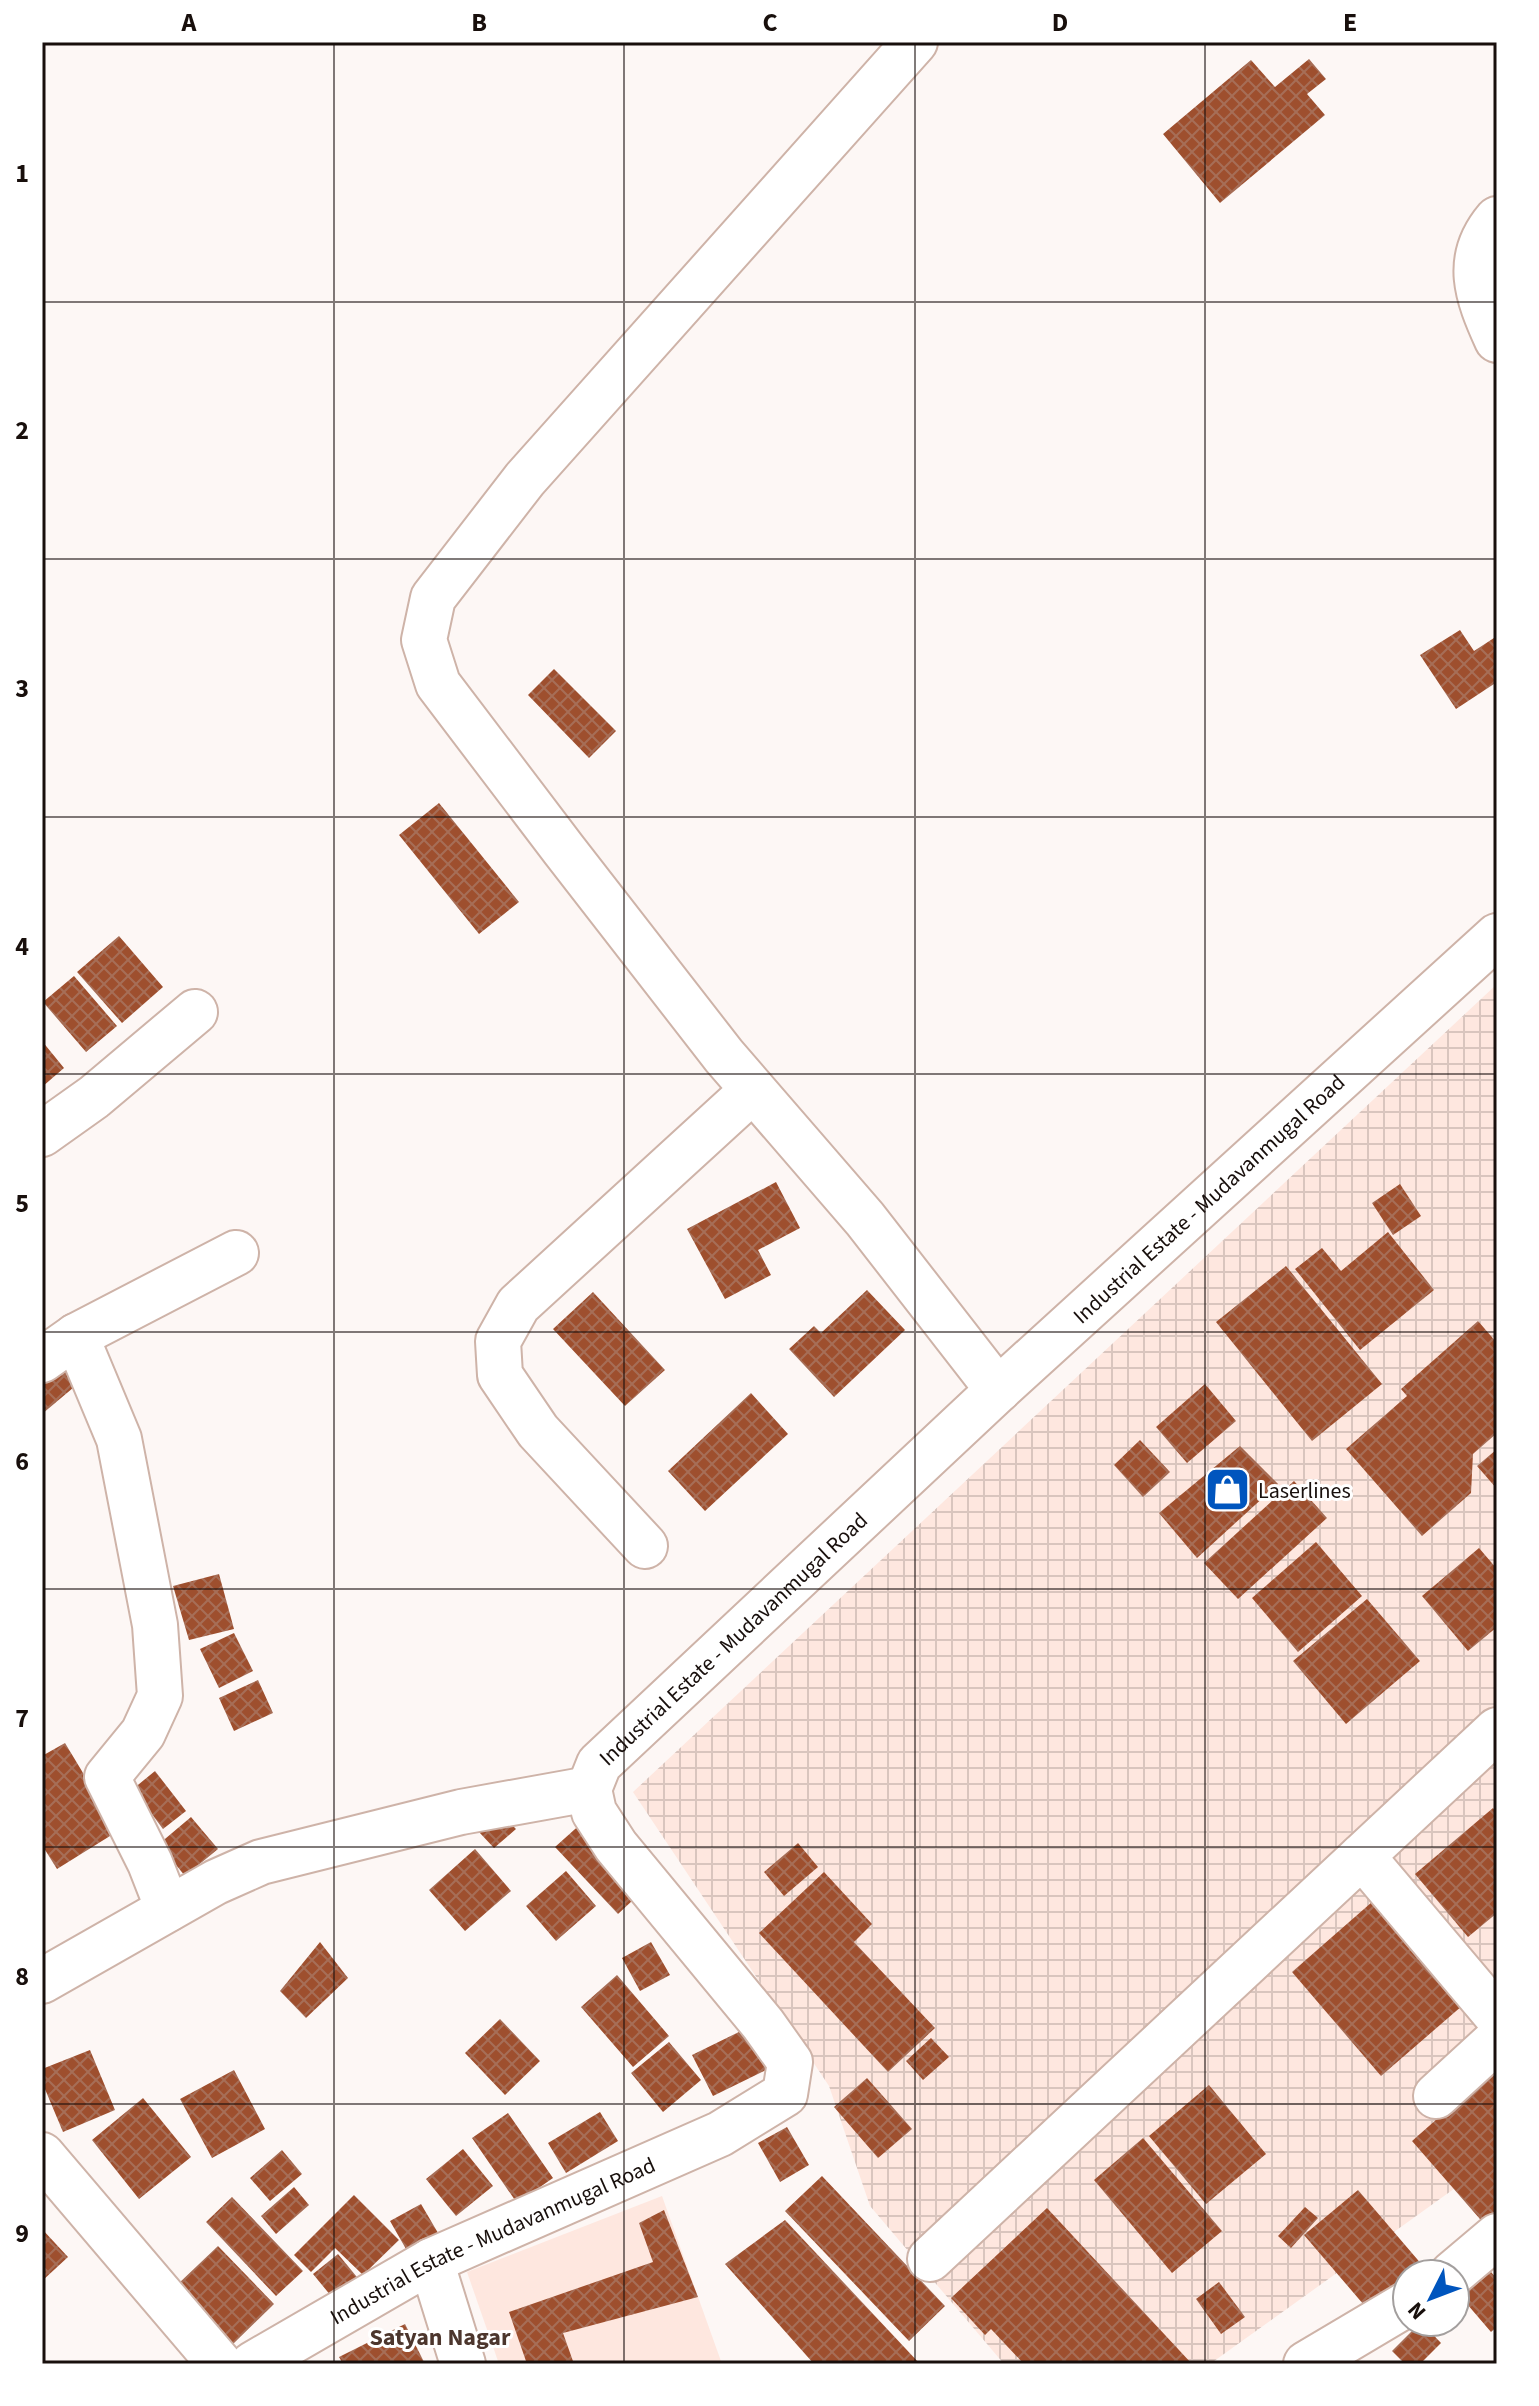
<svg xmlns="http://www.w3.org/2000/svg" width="1539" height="2406" viewBox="0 0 1539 2406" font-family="'Source Sans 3',sans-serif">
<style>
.built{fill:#fee7df}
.industrial{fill:url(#industrial-grid)}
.building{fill:url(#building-cross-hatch)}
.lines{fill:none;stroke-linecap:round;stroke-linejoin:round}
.minor-casing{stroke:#ceb3a8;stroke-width:48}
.minor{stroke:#fff;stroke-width:44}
.grid{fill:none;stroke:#180f0c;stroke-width:2;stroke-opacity:0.55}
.labels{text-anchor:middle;stroke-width:6;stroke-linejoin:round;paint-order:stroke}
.street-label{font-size:22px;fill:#180f0c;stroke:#fff}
.poi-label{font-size:22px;fill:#180f0c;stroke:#fff;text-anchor:start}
.neighbourhood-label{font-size:24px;font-weight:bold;fill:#4c362d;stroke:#fff}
.neatline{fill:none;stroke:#180f0c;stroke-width:3}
.grid-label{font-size:26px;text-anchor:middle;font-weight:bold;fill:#180f0c}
</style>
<defs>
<pattern id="industrial-grid" width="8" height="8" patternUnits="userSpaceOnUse" patternTransform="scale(2)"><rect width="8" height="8" fill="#fee7df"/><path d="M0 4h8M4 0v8" fill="none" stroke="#d9c5be"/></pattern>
<pattern id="building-cross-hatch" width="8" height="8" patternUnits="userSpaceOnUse" patternTransform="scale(2)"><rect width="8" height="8" fill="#9e4f2e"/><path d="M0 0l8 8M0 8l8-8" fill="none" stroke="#a66e57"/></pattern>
</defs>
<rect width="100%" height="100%" fill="#fdf7f5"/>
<path class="built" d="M662,2196l60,168h-223l-32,-92z"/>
<path class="industrial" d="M1497,984v1174l-287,206h-206l-134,-158 -41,-120 -196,-294z"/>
<path class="building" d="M1309,59l17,20 -19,15 18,21 -105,88 -57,-69 88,-74 24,27z
M1460,630l14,21 23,-15v46l-41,27 -36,-54z
M554,669l62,62 -27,27 -61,-63z
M439,803l80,99 -40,32 -80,-99z
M119,936l44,51 -41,36 -45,-51z
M74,976l43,50 -31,26 -43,-50z
M42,1041l22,27 -22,19z
M776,1182l24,46 -42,22 13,25 -46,24 -38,-70z
M1400,1184l21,32 -28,19 -21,-32z
M1388,1232l46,58 -74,60 -65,-81 27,-21 19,23z
M1286,1266l96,118 -70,57 -96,-119z
M867,1290l38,40 -71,67 -45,-48 25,-23 7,7z
M593,1292l72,78 -40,36 -72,-77z
M1478,1321l19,22v90l-24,21 -2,39 -49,43 -76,-87 61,-53 -6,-7z
M42,1359l44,18 -44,37z
M1205,1384l31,37 -49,42 -31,-36z
M751,1393l37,41 -83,77 -37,-40z
M1140,1440l30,32 -27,25 -29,-32z
M1240,1446l38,38 -81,74 -38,-45z
M1497,1449v40l-20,-23z
M1294,1481l33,37 -89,81 -34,-36z
M1316,1542l46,54 -64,56 -46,-54z
M1479,1548l18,21v58l-29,24 -46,-55z
M219,1574l15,55 -45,11 -16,-54z
M1367,1599l53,62 -74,63 -53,-63z
M234,1633l19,38 -34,17 -19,-39z
M258,1680l15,33 -39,18 -15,-33z
M65,1743l53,88 -61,38 -15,-24v-89z
M155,1771l31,40 -23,18 -30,-40z
M485,1796l31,33 -22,19 -30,-32z
M1493,1808l4,5v100l-29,24 -53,-63z
M191,1817l27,32 -33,27 -26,-32z
M584,1821l63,66 -29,27 -63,-67z
M798,1843l20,24 -34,29 -20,-24z
M475,1849l36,42 -46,40 -36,-41z
M566,1871l30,35 -40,35 -30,-35z
M824,1872l48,52 -18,18 81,86 -47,44 -129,-139z
M1380,1895l90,104 -89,77 -89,-104z
M320,1942l28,36 -42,40 -26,-27z
M651,1942l19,33 -30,16 -18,-33z
M617,1975l52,61 -36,31 -52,-60z
M500,2019l40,42 -35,34 -40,-42z
M747,2028l21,41 -55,27 -21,-41z
M931,2038l18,19 -26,23 -17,-19z
M669,2042l32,38 -38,32 -32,-39z
M90,2050l25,60 -52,22 -21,-50v-13z
M1497,2066v164l-4,4 -81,-93z
M234,2070l31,59 -53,29 -32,-59z
M867,2078l45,51 -34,29 -44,-51z
M1209,2085l57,69 -60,50 -57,-68z
M143,2098l48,59 -52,42 -47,-59z
M600,2112l18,29 -52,32 -18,-30z
M508,2113l45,65 -36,25 -45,-65z
M787,2127l22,38 -29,17 -22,-39z
M1143,2138l79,93 -50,42 -78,-93z
M463,2149l30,37 -37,30 -30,-37z
M282,2150l20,24 -32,27 -20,-23z
M822,2176l123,130 -36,35 -124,-130z
M294,2187l15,18 -33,29 -15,-18z
M1358,2190l65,76 -9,8h-7v6l-37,32 -66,-77z
M354,2195l45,45 -36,35 -28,-27 -24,24 -17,-17z
M232,2197l71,74 -27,25 -70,-74z
M421,2204l20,34 -31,18 -20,-35z
M1305,2207l13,11 -27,30 -13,-12z
M1047,2208l145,156h-168l-33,-35 -6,6 -34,-37z
M664,2210l34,87 -135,36 11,31h-47l-18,-52 144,-50 -14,-39z
M785,2220l135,144h-106l-89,-100z
M42,2229l26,28 -26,24z
M218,2246l56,58 -41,40 -56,-59z
M338,2254l23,28 -25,20 -23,-28z
M1491,2272l6,7v48l-6,5 -30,-35z
M1219,2282l26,35 -24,17 -25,-35z
M1421,2322l20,21 -21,21h-15l-13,-13z
M405,2324l20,40h-82l-4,-7z"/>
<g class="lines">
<defs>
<g id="minor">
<path d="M915,42l-390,437 -92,119 -9,42 14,44 126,166 160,206 141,163 133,171"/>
<path d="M1497,219c-34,40 -20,77 0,121"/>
<path d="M42,1134l52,-37 101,-85"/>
<path d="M76,1336l43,103 36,186 5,71 -17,37 -36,44 43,86 18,46"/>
<path d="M42,1360l34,-24 160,-83"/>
<path d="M645,1546l-107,-115 -38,-56 -2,-34 20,-36 235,-215"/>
<path d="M1362,1856l135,160"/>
<path d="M42,1981l174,-99 45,-20 200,-50 128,-23"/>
<path d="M1436,2096l61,-56"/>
<path d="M42,2155l178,209"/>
<path d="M930,2259l567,-529"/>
<path d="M431,2261l32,103"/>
<path d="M1452,2274l45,-38"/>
<path id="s1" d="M253,2364l178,-103 289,-127 65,-40 5,-32 -27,-38 -147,-178 -22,-34 -5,-23 10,-25 399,-374 499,-454"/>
<path d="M1306,2364l101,-60"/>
</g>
</defs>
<use href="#minor" class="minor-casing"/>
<use href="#minor" class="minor"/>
</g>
<path class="grid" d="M334,42v2322M624,42v2322M915,42v2322M1205,42v2322M42,302h1455M42,559h1455M42,817h1455M42,1074h1455M42,1332h1455M42,1589h1455M42,1847h1455M42,2104h1455"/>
<defs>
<symbol id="shop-square" viewBox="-11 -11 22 22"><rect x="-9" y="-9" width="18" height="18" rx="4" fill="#0055be" stroke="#fff"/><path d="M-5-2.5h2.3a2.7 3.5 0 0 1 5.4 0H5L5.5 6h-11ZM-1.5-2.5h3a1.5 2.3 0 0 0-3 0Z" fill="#fff"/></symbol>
</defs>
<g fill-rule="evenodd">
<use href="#shop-square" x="1202" y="1464" width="51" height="51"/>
</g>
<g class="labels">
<g class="street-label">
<text dy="8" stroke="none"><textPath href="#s1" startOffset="1830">Industrial Estate - Mudavanmugal Road</textPath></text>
<text dy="8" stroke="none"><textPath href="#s1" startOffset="1182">Industrial Estate - Mudavanmugal Road</textPath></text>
<text dy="8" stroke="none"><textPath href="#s1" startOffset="270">Industrial Estate - Mudavanmugal Road</textPath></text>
</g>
<g class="poi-label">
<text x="1258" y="1498">Laserlines</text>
</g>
<g class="neighbourhood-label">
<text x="440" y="2345">Satyan Nagar</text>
</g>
</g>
<rect width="1539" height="2406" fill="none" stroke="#ffffff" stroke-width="88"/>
<g transform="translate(1431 2298) rotate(228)"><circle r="38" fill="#ffffff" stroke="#a39f9e" stroke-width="2"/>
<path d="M0-6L14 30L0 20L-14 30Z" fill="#0055be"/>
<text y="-12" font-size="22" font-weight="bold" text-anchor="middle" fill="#180f0c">N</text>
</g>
<rect x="44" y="44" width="1451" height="2318" class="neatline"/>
<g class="grid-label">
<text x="189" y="31">A</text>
<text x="479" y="31">B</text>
<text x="770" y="31">C</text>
<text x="1060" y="31">D</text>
<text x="1350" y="31">E</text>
<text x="22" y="182">1</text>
<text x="22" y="439">2</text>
<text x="22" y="697">3</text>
<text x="22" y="955">4</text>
<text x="22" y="1212">5</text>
<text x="22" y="1470">6</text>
<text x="22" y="1727">7</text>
<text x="22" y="1985">8</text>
<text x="22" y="2242">9</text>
</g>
</svg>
